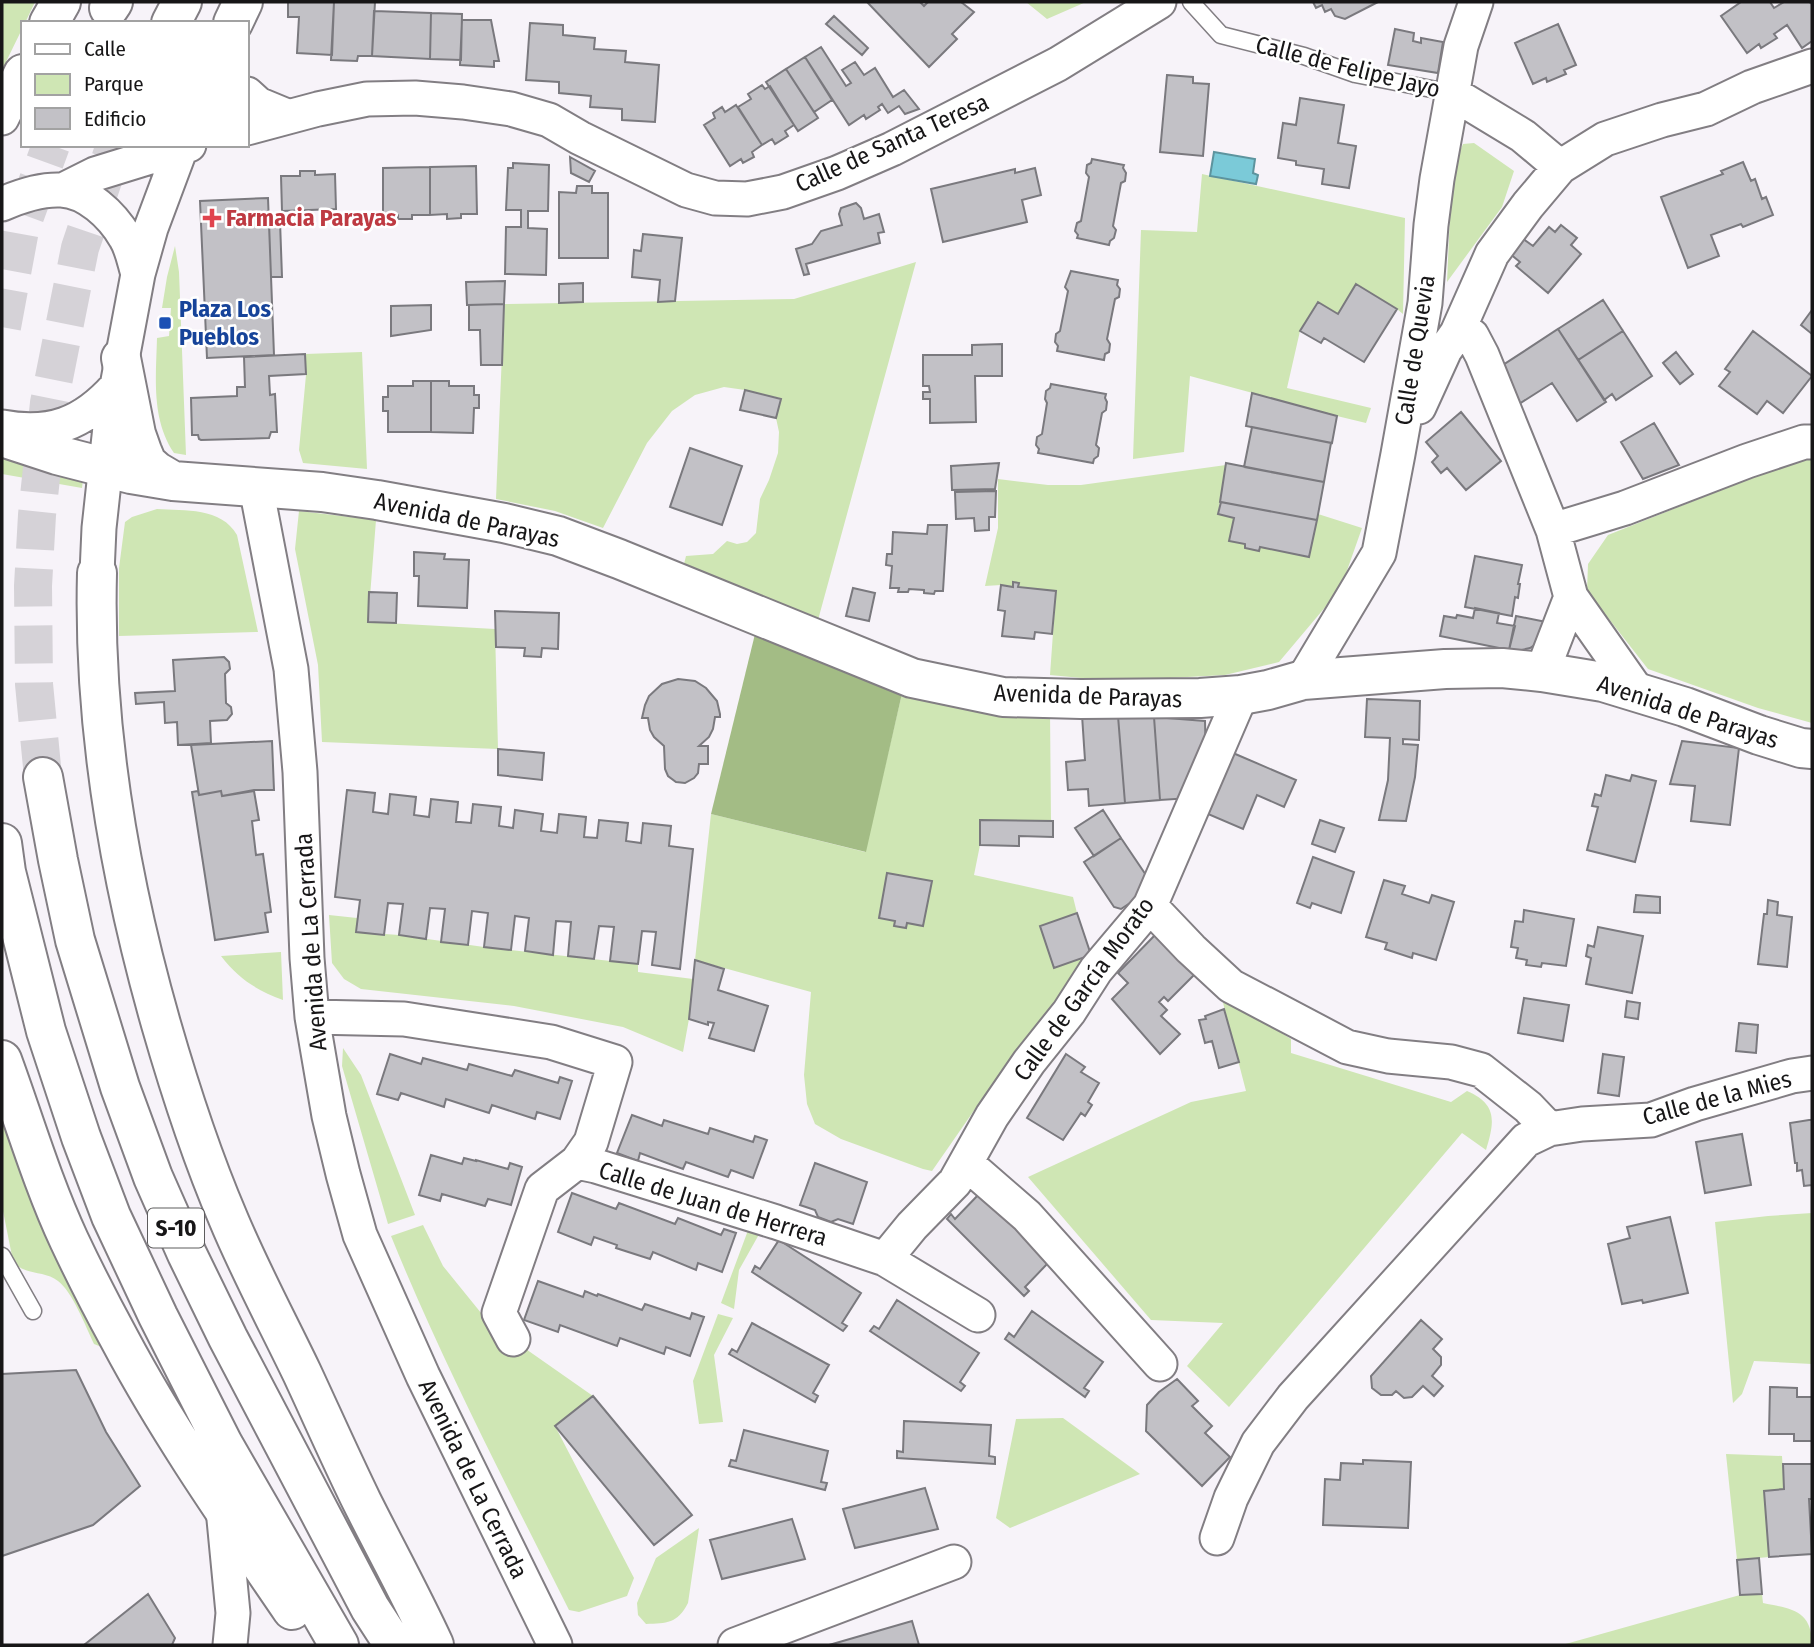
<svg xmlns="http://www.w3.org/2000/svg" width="1814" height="1647" viewBox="0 0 1814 1647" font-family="'Fira Sans Condensed',sans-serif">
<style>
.green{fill:#cfe6b4}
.forest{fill:#a3bc85}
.water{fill:#7bcad8;stroke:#5d949e;stroke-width:2}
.building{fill:#c2c1c6;stroke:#7a797e;stroke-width:2}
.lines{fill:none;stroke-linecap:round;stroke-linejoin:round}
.motorway-tunnel{stroke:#d5d2d7;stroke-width:38;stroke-dasharray:38 19;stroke-linecap:butt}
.service-casing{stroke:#827e83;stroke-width:19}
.minor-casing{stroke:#827e83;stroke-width:37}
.tertiary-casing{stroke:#827e83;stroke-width:42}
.motorway-casing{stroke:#827e83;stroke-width:42}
.service{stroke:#fff;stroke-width:16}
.minor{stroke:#fff;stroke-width:33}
.tertiary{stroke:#fff;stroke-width:38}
.motorway{stroke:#fff;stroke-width:38}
.health-dot{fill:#e0444e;stroke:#fff;stroke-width:2.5}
.transit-dot{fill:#1a4fb4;stroke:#fff;stroke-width:2.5}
.labels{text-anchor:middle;stroke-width:5;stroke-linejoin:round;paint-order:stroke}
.shield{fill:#fff;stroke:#5d5c5d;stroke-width:2}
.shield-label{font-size:23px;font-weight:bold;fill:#171617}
.street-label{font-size:24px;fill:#171617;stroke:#fff}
.health-label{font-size:24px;font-weight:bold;fill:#be3a42;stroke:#fff;text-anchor:start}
.transit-label{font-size:24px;font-weight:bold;fill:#164399;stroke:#fff;text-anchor:start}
</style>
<rect width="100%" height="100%" fill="#f7f3f9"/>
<path class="green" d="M2,2h33l-10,21h-2v4l-21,43z
M1026,2h60l-39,17z
M1474,143l40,28 -12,36 -55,75 5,-112 11,-26z
M1202,174l203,44 -2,96 -6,-5 -41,-25 -18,30 -21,-12 -17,29 -13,57 84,20 -5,15 -29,-7 -147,-40 -6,76 -51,7 8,-229 56,2z
M175,246l4,26 7,183 -12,-2c-23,-34 -18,-76 -17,-115l12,-2 2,-28h-9l5,-31z
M916,262l-98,358 -134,-56 2,-8 27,-2 14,-13 10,3 10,-2 9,-9 4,-34 9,-19 9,-27 1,-21 -3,-14 4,-20 -35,-8 -21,-3 -29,8 -23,16 -25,32 -44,85 -48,-17 -59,-12 8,-195 290,-5z
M362,352l5,117 -64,-6 -4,-13 7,-75 -1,-21z
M1812,457v266l-54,-15 -110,-39 -61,-78 1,-27 20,-29 176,-70z
M2,458l82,14 -2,16 -80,-14z
M1226,465l-8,49 16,4 -4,23 79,16 9,-43 44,14 -18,51 -17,26 -48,57 -54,13 -112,6 -63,-6 6,-84 -55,-6 -16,1 13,-58v-49l50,6h33z
M157,509c28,2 64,-2 80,26l21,97 -139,4v-68l6,-46 7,-5z
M299,511l77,9 -8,102 127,7 3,120 -176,-7 -4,-77 -23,-116z
M903,689l147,22 1,110 -70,-1 -1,25 -6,30 99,22 4,16 -37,13 14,42 37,-13 -19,33 -65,75 -75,108 -9,-2 -82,-30 -26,-15 -8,-20 -3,-29 7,-83 -116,-32 16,-146 154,38z
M329,915l28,3v14l42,3 85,12 154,17v8l55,7 -4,40 -6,33 -60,-25 -109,-21 -153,-17 -17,-10 -12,-16z
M281,952l2,48c-27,-10 -44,-21 -62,-44z
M1221,995l70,44v14l160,49 16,-11c30,13 28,30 19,59l-24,-17 -233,274 -42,-41 36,-43 -72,-3 -123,-143 163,-75 55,-11z
M343,1048l18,27 54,140 -27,9 -46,-158z
M2,1108l107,242 -15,-6c-8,-17 -22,-53 -36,-63 -14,-11 -34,-5 -45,-20l-11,-55z
M1812,1213v151l-58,-3 -12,33 -9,9 -18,-181 53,-6z
M423,1225l20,41 47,58 103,72 -38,30 79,152 -7,18 -48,16 -10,-2c-62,-124 -126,-246 -178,-374z
M750,1225l12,4 -23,41 -5,39 -13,-6z
M718,1314l15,4 -19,37 9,67 -24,2 -6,-43z
M1063,1418l77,56 -130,54 -14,-10 20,-99z
M1726,1454l56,2 2,33 -20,2 5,66 -32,3z
M699,1528l-11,75c-11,21 -21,20 -42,21l-8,-9 -1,-12 19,-45z
M1762,1594l1,9c29,6 49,7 49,42h-250l178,-50z"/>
<path class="forest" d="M755,634l148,55 -37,163 -155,-38z"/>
<path class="water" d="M1214,152l41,7 -2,14 5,2 -2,9 -46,-8z"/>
<path class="building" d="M288,2h46l-2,53 -35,-2 2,-36h-11z
M334,2h41l-3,54h-14l-1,5 -26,-1z
M867,2h53l4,4 4,-4h33l13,10 -22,22 5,5 -28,28z
M1313,2h65l-33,17 -10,-3 -4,-7 -6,3 -3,-7 -6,3z
M1741,2h29l4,6 10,-6h25l3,2v37l-10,7 -15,-23 -13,9 3,4 -16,10 -2,-4 -12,9 -26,-37z
M374,11l57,2 -1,46 -58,-3z
M431,13l31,1 -1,46 -31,-1z
M834,16l34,32 -6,7 -36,-31z
M462,20h29l8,41h-5v6l-34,-2z
M530,23l33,2v10l32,3 -1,11 32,2 -1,11 34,3 -4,57 -33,-2v-11l-32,-2 1,-11 -32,-3v-11l-33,-2z
M1558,24l18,41 -12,5 2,4 -19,8 -1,-4 -13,6 -18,-41z
M1395,29l19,4 -1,8 8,2v-5l22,4 -5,31 -50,-8z
M821,47l25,39 5,-3 -9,-13 13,-8 9,13 11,-7 18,29 11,-7 15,19 -14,5 -6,-8 -11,7 -6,-9 -4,3 2,3 -14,9 -2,-4 -15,10 -44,-68z
M805,57l27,43 -18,12 -28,-43z
M786,69l32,49 -20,13 -32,-49z
M1167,75l26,2v6l16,1 -6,72 -43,-4z
M762,85l3,4 5,-3 24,39 -9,6 3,5 -13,8 -3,-5 -10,6 -24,-38 13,-8 -3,-5z
M1300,98l44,7 -6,38 18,3 -7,42 -27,-4 2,-15 -28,-4v-4l-18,-3 5,-35 13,2z
M736,105l26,40 -10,7 2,5 -11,6 -2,-4 -11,7 -26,-41 11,-7 -2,-5 9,-6 3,5z
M570,157l25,14 -6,11 -18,-9z
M1092,159l32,6 -1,3 3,5 -1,8 -4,2 -8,43 3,4 -2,8 -4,3 -1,4 -32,-7 1,-3 -3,-4 2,-8 4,-2 8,-44 -3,-4 1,-8 4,-2z
M1743,162l8,19 4,-2 7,20 4,-2 7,18 -30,12 -2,-3 -30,11 8,21 -31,12 -27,-71 62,-23 -2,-3z
M513,163l36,2 -1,46h-20v17l19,1 -1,46 -41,-1 1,-47h15v-17h-15l2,-42h5z
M476,166l1,48h-16v4l-14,1v-5l-17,1v-48z
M430,167v48h-18v4h-14v-4h-15v-47z
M1035,168l6,27 -19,5 5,22 -84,20 -12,-53 84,-20v4z
M300,171h15v4l20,-1 1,35 -54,2 -1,-35h19z
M577,186h15v7h16v65h-49v-66l17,1z
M268,198l6,157 -67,3 -7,-157z
M856,203l5,5 3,11 15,-5 5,18 -6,1 2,10 -74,21 3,10 -5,1 -8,-26 16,-5 9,-13 21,-6 -3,-11 2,-6z
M280,221l2,56h-11l-2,-55z
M1561,225l16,13 -6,7 10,9 -33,39 -32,-27 4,-4 -11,-9 13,-15 11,8 16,-19 6,5z
M643,234l39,4 -7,63 -17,1 2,-22 -28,-3 2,-27 7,1z
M1071,271l47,9 -1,5 3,4 -1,8 -4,2 -8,40 3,5 -1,8 -4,2 -1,6 -47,-9 1,-5 -3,-4 1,-8 4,-3 8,-40 -3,-4z
M505,281l-1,23 -37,1 -1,-23z
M583,283v19l-24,1v-19z
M1356,284l41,25 -33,53 -40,-24 -3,5 -21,-12 18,-29 20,12z
M1603,300l20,31 -45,29 -20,-31z
M504,304l-2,61h-21l-1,-35h-11v-25z
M431,305v25l-40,6v-30z
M1812,310v24l-11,-9z
M1558,329l48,73 -29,19 -25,-38 -33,21 -16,-39z
M1623,331l29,45 -36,24 -4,-6 -8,6 -26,-40z
M1753,331l59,45 -29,37 -16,-12 -10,13 -38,-28 11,-14 -5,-3z
M1002,344v32h-27l1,46 -46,1v-24h-7v-7h7l-1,-6h-6v-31h49v-10z
M1676,352l17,22 -13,10 -17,-21z
M305,354l1,20 -37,2 1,19 5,-1 2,38h-6l-2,6 -68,2 -2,-1 -1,-4h-6l-1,-37 46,-2v-9h8l-1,-30z
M413,381h18v51h-43v-21h-5v-14h5v-11h25z
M431,381h18v5h25v9h5v13h-5l-1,25 -42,-1z
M1051,384l55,10 -1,4 2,4 -1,8 -4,3 -6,32 3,3 -1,8 -4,3 -1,4 -55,-10 1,-4 -3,-4 1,-8 5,-3 5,-31 -2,-4 1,-8 4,-3z
M745,390l36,9 -5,19 -36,-8z
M1252,393l85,23 -5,27 -86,-17z
M1461,412l40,49 -35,29 -19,-22 -6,5 -9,-11 6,-6 -12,-14z
M1654,423l25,42 -36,14 -22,-37z
M1252,427l79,16 -7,39 -80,-15z
M690,448l52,18 -20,59 -52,-18z
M999,463l-4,26 -43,1 -1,-24z
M1226,463l98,19 -7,38 -97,-18z
M996,491l-1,26h-6v13l-14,1 -1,-13 -18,1 -1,-27z
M1221,502l96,18 -8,37 -49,-10 -1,4 -14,-3v-4l-16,-3 5,-23 -16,-4z
M928,525h19l-4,66h-8l-1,3 -10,-1v-3l-15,-1 -1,3h-10l1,-4h-9l2,-22 -6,-1 1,-11h5l1,-22 34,2z
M414,552l31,2 -1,5 25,1 -2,48 -49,-2 1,-30h-5z
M1475,556l47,9 -4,19h2l-2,14 -3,-1 -3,19 -47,-9z
M1013,582l6,1 -1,4 38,4 -4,43 -17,-2 -1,7 -32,-3 3,-25 -7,-1 3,-25 12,2z
M853,588l22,5 -6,28 -23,-5z
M369,592l28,1 -1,30 -28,-1z
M1475,608l24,5 -2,10 18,3 -6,24 -69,-14 4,-20 12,2 1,-3 16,3z
M495,611l64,2 -1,36 -16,-1 -1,9 -17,-1 1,-8 -29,-1z
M1516,616l35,7 -12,19 -9,6 -13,3 -8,-1z
M224,657l5,5 1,7 -5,5 1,29 5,4 1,7 -5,6 -17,1 1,22 -33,2 -1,-23 -12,1 -1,-21 -28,2 -1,-11 40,-2 -2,-31z
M678,679l17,2 11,7 11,13 3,13v3h-5l-2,12 -4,8 -10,9h9v18h-9l-1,9 -4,5 -9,5 -9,-1 -8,-6 -3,-7 -1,-23 -10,-9 -4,-7 -2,-12h-6l3,-13 4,-9 13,-12z
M1367,699l53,2 -1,39 -16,-1v5l15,1 -3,32 -9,44 -27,-1 9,-40 2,-42 -25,-1z
M1082,715l36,1 7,87 -36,3 -1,-17 -20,1 -2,-28 19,-2z
M1118,716l36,1 6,83 -35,3z
M1154,717l51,4 1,42 -15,35 -31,2z
M272,741l2,49h-20l-32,6 -1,-5 -22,4 -8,-50z
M1682,741l57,7 -9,77 -39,-4 4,-35 -25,-2z
M498,749l46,4 -2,27 -44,-5z
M1233,753l63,27 -12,27 -27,-12 -14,34 -35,-15z
M1606,775l24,6 2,-6 24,6 -21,81 -48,-12 11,-43 -6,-1 3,-12 6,2z
M347,790l28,3 -2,19 15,2 2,-20 26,3 -2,18 15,2 2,-18 27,3 -2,20h4l11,1 2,-19 28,3 -2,19 14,2 2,-18 28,4 -2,17 16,2 2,-19 27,3 -2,20 13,1 2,-18 29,3 -2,18 15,2 2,-20 28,3 -2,20 24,3 -13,120 -28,-4 4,-33 -14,-1 -4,33 -28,-3 4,-34 -15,-1 -5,33 -26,-3 3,-34 -15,-1 -3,34 -28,-4 4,-33 -14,-2 -4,34 -27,-3 4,-34 -16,-2 -4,34 -27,-3 4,-33 -15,-1 -4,31 -27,-4 4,-31 -15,-1 -4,32 -28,-3 4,-32 -25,-3z
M198,791l1,4 22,-4 1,5 32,-5 5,29 -7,1 4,34 7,-1 8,58 -6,1 3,19 -53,8 -23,-148z
M1103,810l18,28 -27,18 -19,-28z
M980,820l73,1v16l-34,-1v10l-39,-1z
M1320,820l24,8 -9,24 -23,-8z
M1121,838l33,49 -33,22 -7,-2 -30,-45z
M1313,857l41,15 -13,41 -29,-10 -2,5 -13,-5z
M887,873l45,8 -9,45 -16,-3 -1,5 -12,-2 1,-5 -16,-3z
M1384,880l21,6 -3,8 27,9 3,-8 22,7 -18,58 -23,-7 -1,5 -27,-9 2,-6 -21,-6z
M1636,895l24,2v16l-26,-1z
M1768,900l10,2 -1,13 15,2 -5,50 -29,-3 6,-50h3z
M1524,910l50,9 -8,47 -24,-3 -1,4 -15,-2 1,-5 -11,-2 2,-10 -7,-1 4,-26 8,1z
M1077,913l14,42 -37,13 -14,-42z
M1598,927l45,9 -11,57 -46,-9 5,-26 -5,-2 2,-11 6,2z
M1158,932l40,39 -30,30 -4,-4 -5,5 8,8 -6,6 19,18 -20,20 -48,-55 16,-16 -10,-10z
M695,960l29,9 -6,21 50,16 -14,45 -45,-13 5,-15 -6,-1v3l-19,-6z
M1524,998l45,7 -6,36 -45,-8z
M1627,1001l13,2 -2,16 -13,-2z
M1224,1009l15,53 -20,6 -7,-27 -7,2 -6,-23 7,-1 -1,-3z
M1739,1023l19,2 -2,28 -20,-2z
M390,1054l31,10 2,-6 44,12 2,-6 43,12 3,-6 43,13 2,-6 12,4 -12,38 -23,-7 -2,7 -43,-14 -3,8 -43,-14 -2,8 -43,-14 -3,7 -21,-6z
M1066,1054l19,13 -4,5 18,11 -11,19 4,3 -7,11 -4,-3 -18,27 -36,-22z
M1603,1054l21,3 -5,39 -21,-3z
M632,1115l30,11 2,-6 44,14 2,-6 43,14 2,-6 12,4 -14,38 -22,-8 -3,7 -42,-15 -3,7 -43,-16 -2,8 -21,-8z
M1809,1120h3v65l-8,1 -2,-16 -5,1v-8h-2l-5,-40z
M1742,1134l9,51 -46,8 -9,-51z
M431,1155l31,9 2,-6 12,3v-1l32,9 2,-6 12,4 -11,38 -23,-6 -3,7 -43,-12 -2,7 -21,-6z
M815,1163l52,19 -14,42 -15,-5 -7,3 -13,-5 -3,-7 -15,-5z
M572,1193l44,16 3,-6 56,21 3,-6 43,17 3,-6 12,4 -14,39 -24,-9 -2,7 -43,-18 -3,7 -34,-11 1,-3 -23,-8 -3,8 -33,-13z
M980,1193l69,69 -24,25 4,4 -5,5 -77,-77 4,-5 4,5z
M1670,1217l18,76 -45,10 -1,-3 -20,4 -14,-60 22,-6 -3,-11z
M779,1240l82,53 -19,30 5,3 -4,5 -91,-59 3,-6 5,3z
M538,1281l45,16 2,-6 12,5 1,-2 44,16 3,-6 45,15 2,-6 12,4 -14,39 -24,-9 -2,7 -44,-16 -3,8 -57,-21 -2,7 -34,-12z
M897,1300l82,53 -19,29 5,4 -4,5 -91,-60 4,-5 5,3z
M1032,1311l71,51 -19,26 5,3 -4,6 -80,-58 4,-6 5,4z
M1421,1320l21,19 -9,10 8,8v8l-9,11 11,10 -9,10 -11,-10 -11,11 -8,1 -8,-7 -4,4h-11l-9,-7 -1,-12z
M752,1323l77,42 -16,28 5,3 -3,6 -86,-48 3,-5 5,3z
M76,1370l30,62 34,54 -47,39 -91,31v-182z
M1177,1379l21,22 -6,5 20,20 -7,7 25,24 -28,29 -56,-55 1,-26 12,-13z
M1770,1387l27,1v9h15v44h-18v-7h-25z
M593,1396l99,119 -38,30 -99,-119z
M904,1421l87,4 -2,31 6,1v7l-98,-6v-7l6,1z
M744,1430l84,21 -7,31 6,1 -2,7 -96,-24 2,-6 5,1z
M1363,1460l48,2 -3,66 -85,-3 2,-46 15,1 1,-17 22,1z
M1783,1464h29v35h-3l3,55 -43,3 -5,-66 20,-2z
M925,1488l13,41 -83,19 -12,-39z
M792,1519l13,40 -83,20 -12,-39z
M1759,1558l3,36 -22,1 -3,-35z
M148,1594l27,44 -3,7h-88z
M912,1621l7,24h-90z"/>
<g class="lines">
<path class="motorway-tunnel" d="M2,327l18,-97 31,-85
M43,777l-9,-93 -1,-98 4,-71 12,-112 31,-155 35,-103"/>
<defs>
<path id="service" d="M1191,2l30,33 83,21 51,18 97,19
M2,1256l31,55"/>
<path id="minor" d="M1452,93l71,43 37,31
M247,94l11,10 29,12
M2,118l13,-27
M247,128l71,-19 49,-10 48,-1 48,4 48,7 38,11 31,18 106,52 29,8 32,1 36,-7 54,-19 55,-24 166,-85 101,-62
M63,190l32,-16 94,-29
M2,204c18,-8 38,-15 59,-14 26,1 51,25 64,47 7,11 9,24 13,37
M1457,333l15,3 10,19 71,175 18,67 66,94
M1419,407l26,-57 12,-17 35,-79 36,-49 32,-38 45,-28 57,-19 44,-11 46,-22 60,-21
M2,427c48,9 81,-3 114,-40
M256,487l35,182 9,103 7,186 5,59 17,99 14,58 17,61 63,141 132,269
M1553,530l72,-22 122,-47 57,-19h8
M97,573l2,-45 12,-110 27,-144 13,-46 31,-83
M1542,672l29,-75
M1303,680l76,-127 19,-99 27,-151 6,-78 6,-46 24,-133 15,-44
M1150,906l41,43 40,37 116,61 41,9 63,6 30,8 47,37 21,22
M312,1017l92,2 147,23 64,20 -24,80 -14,20 19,4 180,56 109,37 93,56
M966,1163l61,53 133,148
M885,1259l27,-33 43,-44 37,-66 37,-54 40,-50 27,-42 54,-64 91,-211
M513,1339l-14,-26 43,-124 35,-27
M223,1509l10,104 -3,32
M1217,1538l14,-40 27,-55 35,-46 233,-257 23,-11 33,-5 69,-4 44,-16 97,-28 20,-3
M735,1645l219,-83"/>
<path id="tertiary" d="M121,358l15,76 6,17 5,12 9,8 17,10
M2,437l55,18 74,19 42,7 149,11 55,8 127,23 54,13 61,23 293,119 91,19 78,2 119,-1 41,-3 27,-5 35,-10 142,-11 57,-1 40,4 61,10 82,25 74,28 42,13 11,1"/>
<path id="motorway" d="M109,8l4,-6
M49,23l12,-21
M171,23l11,-21
M233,23l10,-21
M15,91l8,-17
M97,573c-4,153 22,304 64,451 19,66 40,131 67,194 22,53 49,103 74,155 20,43 39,86 60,129 24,48 50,95 72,143
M43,777l15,83 17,80 45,147 33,90 34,77 41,84 142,270 24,37
M2,843l4,29 40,159 35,106 30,79 47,100 65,128 116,201
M2,1060c22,60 40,122 67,180 16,34 33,67 51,100 50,94 112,182 172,270"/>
</defs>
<use href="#service" class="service-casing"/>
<use href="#minor" class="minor-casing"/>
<use href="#tertiary" class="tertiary-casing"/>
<use href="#motorway" class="motorway-casing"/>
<use href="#service" class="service"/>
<use href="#minor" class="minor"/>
<use href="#tertiary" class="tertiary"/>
<use href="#motorway" class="motorway"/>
</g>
<path class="health-dot" d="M208.5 207.5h7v7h7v7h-7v7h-7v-7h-7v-7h7z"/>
<rect class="transit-dot" x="158" y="316" width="14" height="14" rx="3.5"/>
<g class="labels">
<rect class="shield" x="148" y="1208.5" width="56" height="39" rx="5"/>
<g class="shield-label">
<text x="176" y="1236">S-10</text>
</g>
<g class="street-label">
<text transform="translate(1348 67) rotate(14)" y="8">Calle de Felipe Jayo</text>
<text transform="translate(892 143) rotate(-24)" y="8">Calle de Santa Teresa</text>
<text transform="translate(1415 350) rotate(-81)" y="8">Calle de Quevia</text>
<text transform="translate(467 520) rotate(12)" y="8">Avenida de Parayas</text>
<text transform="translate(1088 696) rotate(2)" y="8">Avenida de Parayas</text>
<text transform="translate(1688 712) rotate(18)" y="8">Avenida de Parayas</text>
<text transform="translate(311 942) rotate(-94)" y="8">Avenida de La Cerrada</text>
<text transform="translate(1084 989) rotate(-54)" y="8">Calle de García Morato</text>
<text transform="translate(1717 1098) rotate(-15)" y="8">Calle de la Mies</text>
<text transform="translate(713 1204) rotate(17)" y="8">Calle de Juan de Herrera</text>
<text transform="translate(473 1479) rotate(64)" y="8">Avenida de La Cerrada</text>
</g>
<g class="health-label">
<text x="226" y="226">Farmacia Parayas</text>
</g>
<g class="transit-label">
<text x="179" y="317">Plaza Los<tspan x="179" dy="28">Pueblos</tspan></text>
</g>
</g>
<rect width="1814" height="1647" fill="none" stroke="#171617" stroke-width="7"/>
<rect x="21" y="21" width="228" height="126" fill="#ffffff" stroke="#a2a2a2" stroke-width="2"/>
<rect x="35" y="44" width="35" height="10" fill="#ffffff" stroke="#a2a2a2" stroke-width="2"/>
<text x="84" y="56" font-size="21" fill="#171617">Calle</text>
<rect x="35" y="74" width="35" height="21" fill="#cfe6b4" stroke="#a2a2a2" stroke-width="2"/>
<text x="84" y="91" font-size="21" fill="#171617">Parque</text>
<rect x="35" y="108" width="35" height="21" fill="#c2c1c6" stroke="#a2a2a2" stroke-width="2"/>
<text x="84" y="126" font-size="21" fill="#171617">Edificio</text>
</svg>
